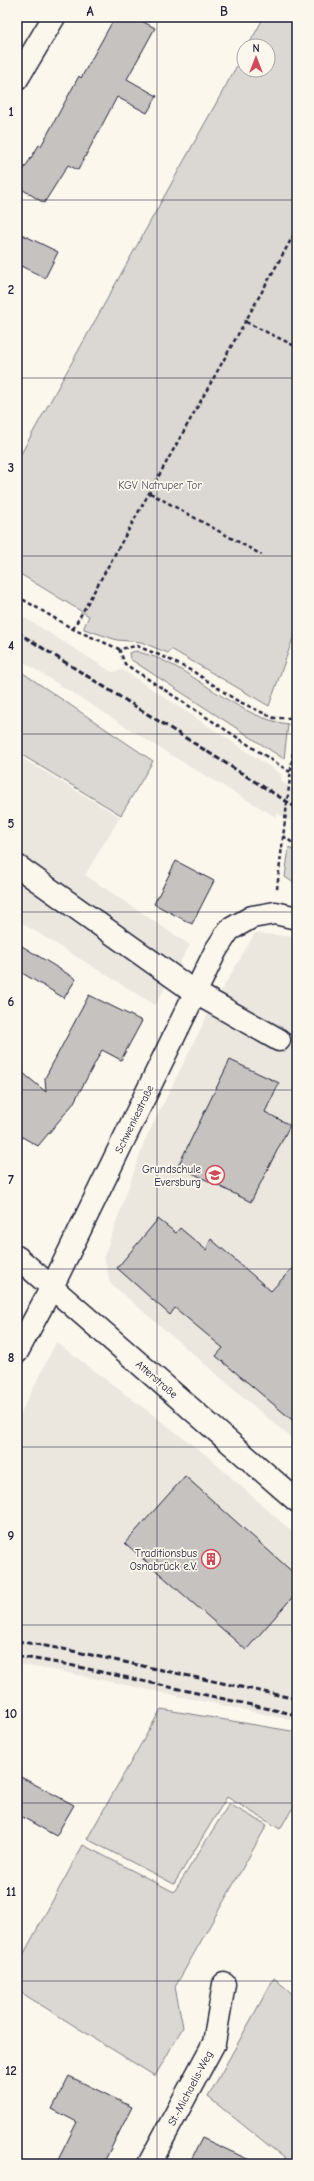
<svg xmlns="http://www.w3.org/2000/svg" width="314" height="2181" viewBox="0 0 314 2181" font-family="'Comic Neue',sans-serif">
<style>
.built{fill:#ebe7df}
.green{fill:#dbd8d3;stroke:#7e7d87}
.building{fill:#c6c2c0;stroke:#22223b}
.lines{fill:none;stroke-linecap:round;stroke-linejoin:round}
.minor-casing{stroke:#22223b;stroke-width:25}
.path{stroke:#22223b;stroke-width:2.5;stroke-dasharray:4 3;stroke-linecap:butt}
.minor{stroke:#fbf7ec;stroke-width:22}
.rail{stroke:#22223b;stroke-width:3;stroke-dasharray:6 3;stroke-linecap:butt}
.grid{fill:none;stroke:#22223b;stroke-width:1;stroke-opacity:0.55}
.labels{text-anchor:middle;stroke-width:3.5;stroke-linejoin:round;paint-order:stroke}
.park-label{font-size:11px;fill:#505061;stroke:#fbf7ec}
.street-label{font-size:11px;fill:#22223b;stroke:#fbf7ec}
.poi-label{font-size:11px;fill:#22223b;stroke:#fbf7ec;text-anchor:end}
.neatline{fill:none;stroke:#22223b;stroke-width:1.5}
.grid-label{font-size:13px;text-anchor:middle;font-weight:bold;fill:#22223b}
</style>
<rect width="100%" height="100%" fill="#fbf7ec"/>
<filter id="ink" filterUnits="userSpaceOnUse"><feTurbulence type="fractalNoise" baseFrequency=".025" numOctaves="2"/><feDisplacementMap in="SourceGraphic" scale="8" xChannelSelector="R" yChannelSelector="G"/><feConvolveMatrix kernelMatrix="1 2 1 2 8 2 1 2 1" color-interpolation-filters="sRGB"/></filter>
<g filter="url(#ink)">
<path class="built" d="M17,613l95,59 11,-2 158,104 1,8 14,9 1,-4v49l-6,-7 1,-7 -15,-9 -1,4 -107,-63 -152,-96z
M17,755l103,62 -35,58 105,70 -35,60 -138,-85z
M255,933l42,4v506l-187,-160 -6,-26 41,-117 64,-128z
M56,1342l150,113 91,81v185l-233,-49 -47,-8v-243z"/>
<path class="green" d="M264,17h33v610l-28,79 -98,-57 -3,4 -27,-11 -24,-2 -33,-11v-2l5,-11 -72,-44v-111l227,-408v17h24v-24h-20z
M136,651c8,3 18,5 26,9 42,19 79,58 126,64l-4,35 -154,-100 -1,-6z
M17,669l136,92 -32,54 -104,-63z
M289,847l8,6v32l-12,-8z
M161,1709l136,23v80l-5,-3 -12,20 -53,-32 -53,87 -87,-45z
M229,1804l38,21 -92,162 8,40 -28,49 -138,-86v-24l66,-121 91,47z
M274,1978l23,20v160l-5,6 -84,-67z"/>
<path class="building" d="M115,17h19l21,11 -28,51 30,17 -10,17 -30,-16 -39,73 -10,-5 -24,38 -27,-17v-6l22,-35 2,1 38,-70 2,2z
M17,232l41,20 -13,26 -28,-14z
M176,861l38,20 -22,43 -38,-20z
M17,943l59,36 -12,19 -47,-28z
M89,995l53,26 -21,39 -19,-10 -29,54 -35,42 -21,-12v-66l29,24 -1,-14z
M230,1060l49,23 -14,29 25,13 -39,77 -73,-36z
M158,1219l18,14 4,-5 26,22 5,-11 60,52 26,-28v161l-81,-68 7,-8 -48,-40 -5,7 -53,-47z
M185,1476l112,100v16l-51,58 -121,-107z
M17,1775l57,30 -18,31 -39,-22z
M69,2076l63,31 -29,57h-47l21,-42 -25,-13z
M202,2138l56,26h-69z"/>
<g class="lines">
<defs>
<path id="minor" d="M17,79l37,-62
M17,866l179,127 83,47
M17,1257l280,244
M17,1352l35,-65 164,-337 13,-20 23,-13 23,-4 22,5
M149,2164l65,-121 10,-59"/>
</defs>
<use href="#minor" class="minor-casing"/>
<path class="path" d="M246,322l51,25
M150,493l112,62
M17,596l56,33 46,20 18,-3 27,11 30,15 42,28 38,18h23
M73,629l224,-400
M119,649l6,15 165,108
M283,836l14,10
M277,889l20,-171"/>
<use href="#minor" class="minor"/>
<path class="rail" d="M17,632l280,176
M17,1641l46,8 234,50
M17,1656l48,8 232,51"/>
</g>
</g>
<path class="grid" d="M157,17v2147M17,200h280M17,378h280M17,556h280M17,734h280M17,912h280M17,1090h280M17,1269h280M17,1447h280M17,1625h280M17,1803h280M17,1981h280"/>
<defs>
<symbol id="school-ring" viewBox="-11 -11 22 22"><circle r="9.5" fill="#fbf7ec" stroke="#d1495b" stroke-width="1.5"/><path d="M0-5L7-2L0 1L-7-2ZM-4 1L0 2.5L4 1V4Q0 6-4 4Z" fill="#d1495b"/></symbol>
<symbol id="building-ring" viewBox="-11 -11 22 22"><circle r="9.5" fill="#fbf7ec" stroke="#d1495b" stroke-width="1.5"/><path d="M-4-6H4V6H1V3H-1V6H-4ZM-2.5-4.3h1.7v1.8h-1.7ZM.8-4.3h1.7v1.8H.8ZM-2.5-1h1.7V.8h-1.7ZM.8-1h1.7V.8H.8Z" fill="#d1495b"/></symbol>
</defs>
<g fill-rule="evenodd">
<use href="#school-ring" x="204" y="1164" width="22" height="22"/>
<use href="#building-ring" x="200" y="1548" width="22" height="22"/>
</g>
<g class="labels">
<g class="park-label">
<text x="160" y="489">KGV Natruper Tor</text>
</g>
<g class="street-label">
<text transform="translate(134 1119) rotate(-64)" y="4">Schwenkestraße</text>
<text transform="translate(157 1379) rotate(41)" y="4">Atterstraße</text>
<text transform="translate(190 2088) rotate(-62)" y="4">St.-Michaelis-Weg</text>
</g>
<g class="poi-label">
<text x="201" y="1173">Grundschule<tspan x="201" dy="13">Eversburg</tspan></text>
<text x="197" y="1557">Traditionsbus<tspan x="197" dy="13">Osnabrück e.V.</tspan></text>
</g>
</g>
<rect width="314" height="2181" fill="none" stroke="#fbf7ec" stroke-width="44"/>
<g transform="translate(256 58)"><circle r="19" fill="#fbf7ec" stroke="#a4a2a5"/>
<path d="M0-3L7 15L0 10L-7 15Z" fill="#d1495b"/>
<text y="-6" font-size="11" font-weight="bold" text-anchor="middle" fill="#22223b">N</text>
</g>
<rect x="22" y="22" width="270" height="2137" class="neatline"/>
<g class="grid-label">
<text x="90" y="16">A</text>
<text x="224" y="16">B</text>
<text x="11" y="116">1</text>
<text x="11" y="294">2</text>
<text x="11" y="472">3</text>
<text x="11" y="650">4</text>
<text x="11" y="828">5</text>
<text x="11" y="1006">6</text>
<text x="11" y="1184">7</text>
<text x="11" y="1362">8</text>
<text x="11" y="1540">9</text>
<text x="11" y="1718">10</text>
<text x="11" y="1896">11</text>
<text x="11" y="2075">12</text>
</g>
</svg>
